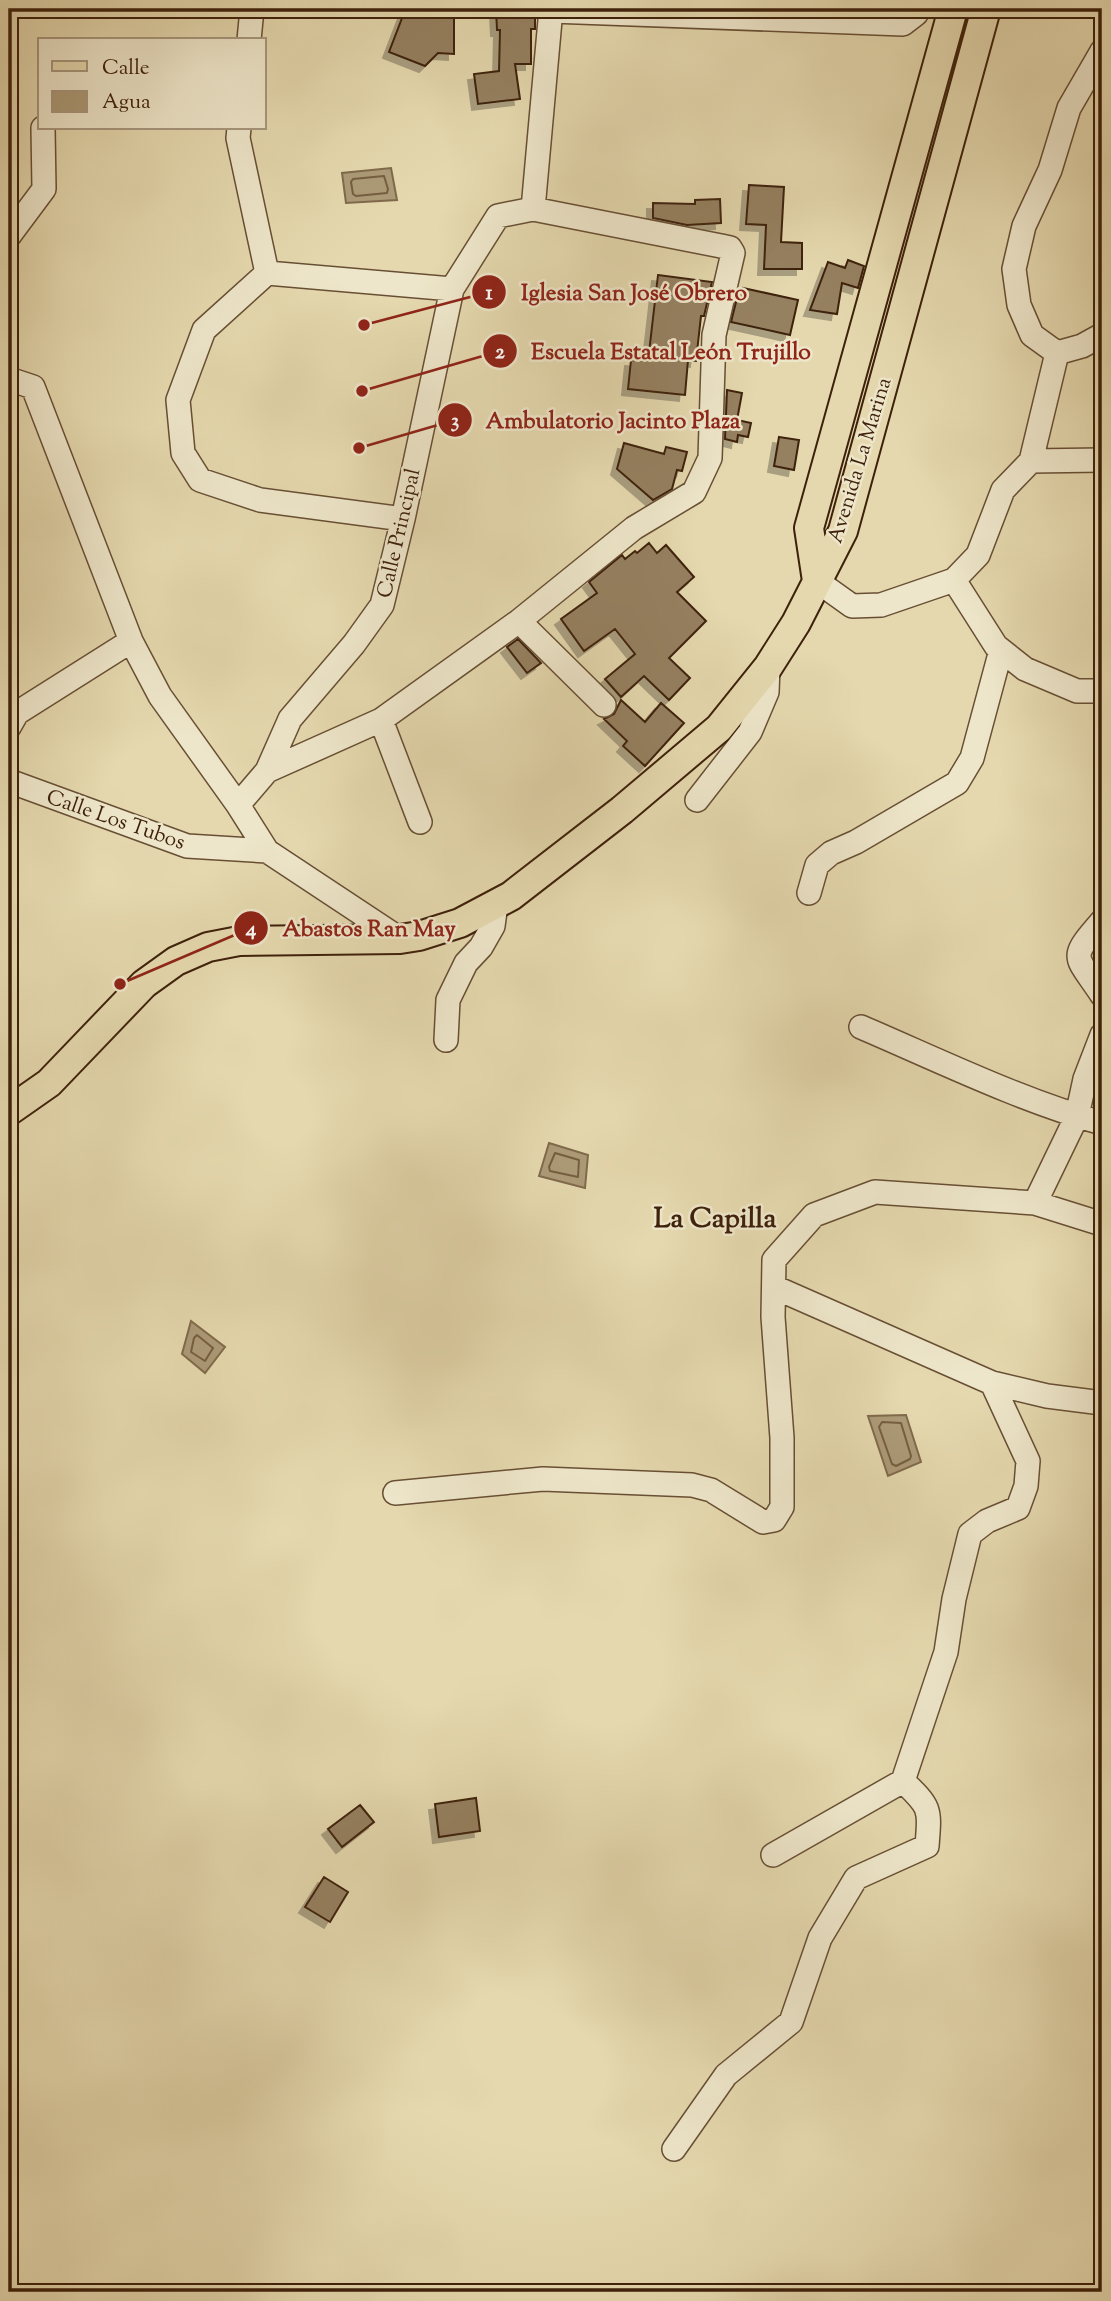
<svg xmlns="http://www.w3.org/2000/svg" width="1111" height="2301" viewBox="0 0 1111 2301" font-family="'Sorts Mill Goudy',serif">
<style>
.water{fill:#ac9a77;stroke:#806a4c;stroke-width:2}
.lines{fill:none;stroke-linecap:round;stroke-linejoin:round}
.shore{stroke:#755e41;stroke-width:2}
.building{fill:#958060;stroke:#3e210b;stroke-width:2;filter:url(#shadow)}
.minor-casing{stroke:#684f34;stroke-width:26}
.major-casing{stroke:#3e210b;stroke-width:32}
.minor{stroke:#eee6ca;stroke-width:23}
.major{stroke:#e5d8ae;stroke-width:28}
.labels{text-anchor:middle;stroke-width:5;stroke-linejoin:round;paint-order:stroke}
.street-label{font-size:21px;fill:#3e210b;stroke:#eee6ca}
.district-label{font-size:28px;font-weight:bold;fill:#3e210b;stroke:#eee6ca}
.leader{fill:none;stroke:#8f2418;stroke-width:2.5}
.callout-dot{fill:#8f2418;stroke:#eee6ca;stroke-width:2.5}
.mark-label{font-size:21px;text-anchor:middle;font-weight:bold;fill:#fff}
.callout-label{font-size:23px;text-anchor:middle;font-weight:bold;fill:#8f2418;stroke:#eee6ca;stroke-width:5;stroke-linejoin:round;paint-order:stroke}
</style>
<defs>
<filter id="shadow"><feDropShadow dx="-6" dy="6" stdDeviation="0" flood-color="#0004"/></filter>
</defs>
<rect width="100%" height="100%" fill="#e5d8ae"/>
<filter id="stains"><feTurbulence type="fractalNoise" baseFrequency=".00286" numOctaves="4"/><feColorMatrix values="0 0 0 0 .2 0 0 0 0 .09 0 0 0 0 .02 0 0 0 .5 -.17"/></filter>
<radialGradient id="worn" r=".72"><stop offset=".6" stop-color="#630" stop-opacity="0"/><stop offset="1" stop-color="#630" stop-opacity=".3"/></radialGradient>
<path class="water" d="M391,168l6,32 -51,3 -4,-30z
M549,1143l39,12 -3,33 -46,-12z
M191,1321l34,26 -20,26 -23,-19z
M906,1415l15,47 -33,14 -20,-60z"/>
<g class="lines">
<path class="shore" d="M384,176l4,13 -1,4 -31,3 -3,-2 -2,-12 2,-3z
M555,1153l24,7 -1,17 -28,-6 -1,-4z
M197,1335l16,13 -8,13 -14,-9 3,-14z
M882,1422l19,1 10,33 -1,3 -14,7 -4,-2 -13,-37z"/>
</g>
<path class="building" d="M412,9h42v45l-16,-1 -13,13 -36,-14 15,-39z
M496,9h39v20h-4v35h-16l5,35 -42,5 -4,-30 25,-3 1,-41h-3z
M749,185l35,2 -3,55 21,1v26h-38l2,-44 -20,-1z
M720,199l1,24 -34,2 -34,-7v-15l42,1v-4z
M848,260l16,6 -6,22 -16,-5 -5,31 -27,-4 18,-48 17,6z
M658,275l54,7 -8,34h-3l-5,45 -8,-1 -3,35 -57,-6 3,-29 17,1z
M743,288l55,12 -8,35 -59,-13 6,-24h5z
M727,390l15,3 -5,27 14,3 -3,14 -10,-2 -1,7 -12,-3z
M779,437l20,3 -5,30 -20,-4z
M624,443l40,11 2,-7 21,5 -5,19 -5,-1 -5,19 -19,11 -36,-31z
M649,543l8,10 9,-8 28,32 -17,15 29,29 -37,37 21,20 -21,22 -25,-24 -23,21 -16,-18 30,-25 -20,-25 -31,22 -23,-32 36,-26 -8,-11 33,-27 3,4 10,-8 2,2z
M518,639l23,24 -14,10 -20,-26z
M621,700l24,22 16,-19 23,20 -39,43 -22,-20 4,-5 -23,-22 10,-5z
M476,1798l4,33 -41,6 -4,-33z
M360,1805l14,17 -32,25 -14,-18z
M324,1877l24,15 -18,30 -25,-15z"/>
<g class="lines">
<defs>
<path id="minor" d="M551,11l352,13 13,-10 1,-5
M249,40l3,-31
M239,128l-1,10 29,135
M9,236l35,-47 -1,-61
M1057,353l-25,-18 -13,-30 -5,-36 10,-43 26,-56 19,-62 33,-57
M1057,353l25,-7 20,-11
M9,379l24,8 98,254 29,55 78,109 29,46 133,88
M1031,461l26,-108
M403,519l-143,-19 -60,-20 -17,-27 -5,-53 26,-70 63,-57 185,16
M954,580l42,66 29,23 52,22h25
M817,581l35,25 29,-1 73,-25 24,-25 25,-65 28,-29 71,-1
M519,621l85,84
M381,720l39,102
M9,727l8,-14 114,-72
M267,771l114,-51 138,-99 115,-93 60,-36 16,-34 4,-123 19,-82 -3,-5 -9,-2 -188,-37
M9,781l178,65 80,5
M697,800l53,-68 17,-40 1,-25
M238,805l29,-34 23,-52 64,-75 28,-39 21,-86 49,-230 46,-73 35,-7 18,-200
M809,893l8,-28 14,-12 25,-11 101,-59 15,-25 29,-108
M1102,921c-34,39 -27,33 0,74
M861,1027c77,33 161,74 241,96
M446,1040l2,-40 18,-37 15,-16 12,-21 3,-22
M1035,1203l67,21
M992,1383l55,13 55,7
M395,1493l148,-14 149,6 19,5 52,32 11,-2 8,-13v-69l-9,-121 1,-57 40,-45 61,-23 160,11 42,-87 8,-37 17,-44
M773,1855l130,-74 43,-129 8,-53 16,-65 17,-13 31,-13 8,-22 2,-25 -36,-78 -218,-96
M674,2149l52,-74 65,-53 29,-84 36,-60 71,-32c3,-38 4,-38 -24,-65"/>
<path id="major" d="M817,581l-8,-53 144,-519
M9,1111l40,-28 95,-99 32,-23 32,-14 31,-6 161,-2 19,-3 41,-13 51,-27 111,-86 97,-82 49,-61 28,-44 47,-92 143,-522"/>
</defs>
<use href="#minor" class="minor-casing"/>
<use href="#major" class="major-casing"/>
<use href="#minor" class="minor"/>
<use href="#major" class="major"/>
</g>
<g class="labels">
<g class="street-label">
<text transform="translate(859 460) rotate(-73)" y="7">Avenida La Marina</text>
<text transform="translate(398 533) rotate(-77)" y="7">Calle Principal</text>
<text transform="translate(116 819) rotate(19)" y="7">Calle Los Tubos</text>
</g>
<g class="district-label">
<text x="715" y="1227">La Capilla</text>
</g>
</g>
<path class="leader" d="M364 325L489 292M362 391L500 351M359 448L455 420M120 984L251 928"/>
<g class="callout-dot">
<circle cx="364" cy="325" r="7"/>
<circle cx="362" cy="391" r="7"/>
<circle cx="359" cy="448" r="7"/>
<circle cx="120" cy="984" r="7"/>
<circle cx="489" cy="292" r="18"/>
<circle cx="500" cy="351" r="18"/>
<circle cx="455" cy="420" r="18"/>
<circle cx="251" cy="928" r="18"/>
</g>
<g class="mark-label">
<text x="489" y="299">1</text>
<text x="500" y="358">2</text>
<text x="455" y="427">3</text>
<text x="251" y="935">4</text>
</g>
<g class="callout-label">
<text x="634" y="300">Iglesia San José Obrero</text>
<text x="671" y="359">Escuela Estatal León Trujillo</text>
<text x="613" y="428">Ambulatorio Jacinto Plaza</text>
<text x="369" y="936">Abastos Ran May</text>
</g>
<rect width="1111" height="2301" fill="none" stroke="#e5d8ae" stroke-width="35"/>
<rect x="10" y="10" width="1090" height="2280" fill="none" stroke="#3e210b" stroke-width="3.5"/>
<rect x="18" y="18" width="1076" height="2266" fill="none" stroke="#3e210b" stroke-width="2"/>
<rect x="38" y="38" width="228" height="91" fill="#eee6ca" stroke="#a8977e" stroke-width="2"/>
<rect x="52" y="61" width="35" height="10" fill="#e5d8ae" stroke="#a8977e" stroke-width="2"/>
<text x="102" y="74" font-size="21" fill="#3e210b">Calle</text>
<rect x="52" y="91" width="35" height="21" fill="#ac9a77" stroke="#a8977e" stroke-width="2"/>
<text x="102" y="108" font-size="21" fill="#3e210b">Agua</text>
<rect width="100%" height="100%" filter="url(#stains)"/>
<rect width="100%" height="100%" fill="url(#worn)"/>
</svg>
